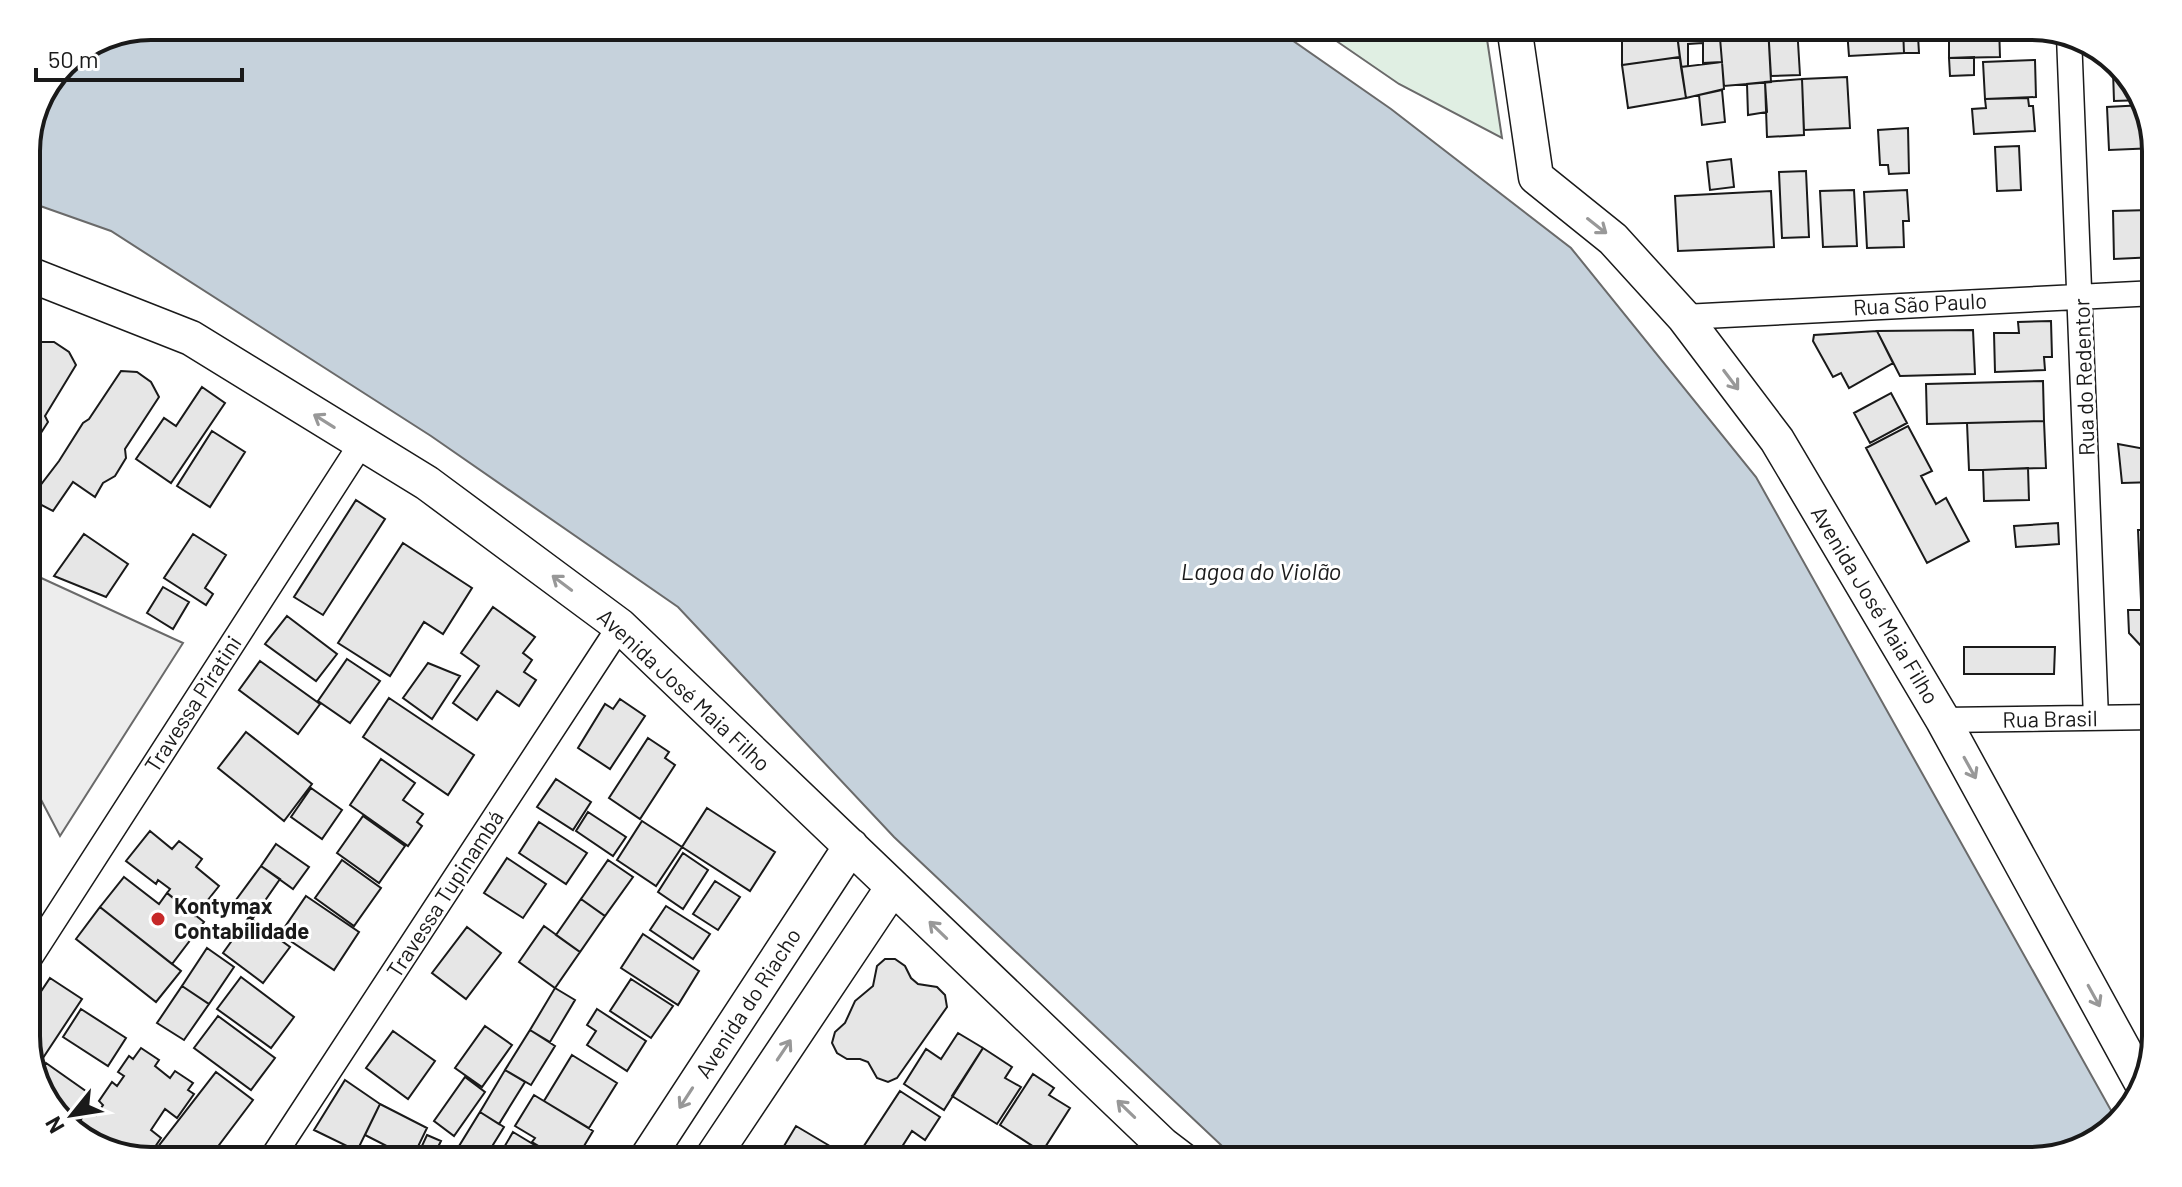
<svg xmlns="http://www.w3.org/2000/svg" width="2182" height="1187" viewBox="0 0 2182 1187" font-family="Barlow,sans-serif">
<style>
.green{fill:#e0efe3;stroke:#6a6a6a;stroke-width:2}
.parking{fill:#ededed;stroke:#6a6a6a;stroke-width:2}
.water{fill:#c6d2dc;stroke:#6a6a6a;stroke-width:2}
.building{fill:#e6e6e6;stroke:#1a1a1a;stroke-width:2}
.lines{fill:none;stroke-linecap:round;stroke-linejoin:round}
.street-casing{stroke:#1a1a1a;stroke-width:27}
.secondary-casing{stroke:#1a1a1a;stroke-width:37}
.street{stroke:#fff;stroke-width:24}
.secondary{stroke:#fff;stroke-width:34}
.oneway{stroke:#989898}
.poi-dot{fill:#c62828;stroke:#fff;stroke-width:3}
.labels{text-anchor:middle;stroke-width:6;stroke-linejoin:round;paint-order:stroke}
.street-label{font-size:22px;fill:#1a1a1a;stroke:#fff}
.poi-label{font-size:22px;font-weight:bold;fill:#1a1a1a;stroke:#fff;text-anchor:start}
.water-label{font-size:24px;font-style:italic;fill:#1a1a1a;stroke:#fff}
.rim{fill:none;stroke:#1a1a1a;stroke-width:4}
</style>
<rect width="100%" height="100%" fill="#fff"/>
<path class="green" d="M1307,26h178l17,112 -103,-54 -64,-44z"/>
<path class="parking" d="M26,571l157,72 -123,193 -34,-65z"/>
<path class="water" d="M151,26h1114l11,3 115,80 180,139 185,229 361,644 -23,23 -62,17h-794l-344,-324 -216,-230 -247,-171 -320,-205 -85,-30v-58l37,-81z"/>
<path class="building" d="M1622,26h54l4,31 -58,8z
M1676,26h43l3,36 -19,1v-20l-15,1v22l-7,1z
M1719,26h49l3,56 -47,4z
M1768,26h29l3,49 -29,1z
M1823,26h24v13l-24,1z
M1928,26l1,9 -11,1 1,17h-15l-1,-25z
M1999,26l1,31 -51,1v-31z
M1903,28l1,25 -55,3 -2,-26z
M1680,57l6,41 -58,10 -6,-43z
M1974,57v18l-24,1 -1,-18z
M2035,60l1,37 -51,2 -2,-37z
M1722,62l2,27 -38,9 -5,-31z
M2118,68l21,20 4,12 -29,1 -1,-30h6z
M1847,77l3,51 -46,2 -2,-51z
M1802,79l2,56 -37,2 -2,-55z
M1765,82l2,30 -19,3 -1,-31z
M1722,90l3,32 -23,3 -3,-30z
M2028,98l1,8h4l2,25 -61,3 -2,-25 14,-1 -1,-9z
M2144,105l12,43 -47,2 -2,-43z
M1908,128l1,45 -20,1 -1,-9h-8l-2,-35z
M2019,146l2,44 -24,1 -2,-44z
M1731,159l3,28 -24,3 -3,-28z
M1806,171l3,66 -27,1 -3,-66z
M1854,190l3,56 -34,1 -3,-56z
M1907,190l2,31h-6l1,26 -37,1 -3,-56z
M1771,191l3,56 -96,4 -3,-55z
M2151,210h5v47l-42,2 -1,-48z
M2051,321l1,36h-8l1,13 -50,2 -1,-39h25l-1,-11z
M1973,330l2,44 -75,2 -23,-45z
M1877,331l16,32 -44,25 -8,-15 -8,4 -20,-36 1,-6z
M39,342h15l15,10 7,13 -31,51 3,6 -22,34v-93z
M2153,355h3v74h-2z
M121,371l16,1 14,10 8,15 -34,52 1,9 -11,18 -12,7 -8,14 -22,-15 -20,29 -23,-12 29,-38 24,-38 6,-4z
M2043,381l1,40 -117,3 -1,-40z
M202,387l23,16 -54,80 -35,-24 28,-41 12,8z
M1891,393l16,30 -37,20 -16,-30z
M2044,421l2,47 -77,2 -2,-47z
M1908,426l24,45 -11,5 15,28 10,-6 23,43 -42,22 -61,-115z
M212,431l33,21 -35,55 -33,-21z
M2118,444l38,7v31l-34,1z
M2028,468l1,32 -45,1 -1,-31z
M356,500l29,19 -62,96 -29,-18z
M2058,523l1,21 -43,3 -2,-21z
M2138,530h18v69l-15,1z
M84,534l44,30 -22,33 -52,-21z
M193,534l33,21 -21,33 8,6 -7,11 -42,-27z
M403,543l69,45 -29,46 -19,-12 -34,54 -52,-33z
M163,587l26,15 -16,27 -26,-16z
M2153,599h3v63l-27,-29 -1,-23h26z
M493,607l42,30 -12,16 9,7 -8,12 12,8 -17,26 -22,-15 -20,29 -24,-17 26,-37 -18,-13z
M287,616l50,38 -21,27 -51,-37z
M1964,647h91l-1,27h-90z
M347,659l33,22 -30,42 -32,-22z
M260,661l60,43 -22,30 -59,-44z
M428,663l32,13 -28,43 -29,-21z
M389,698l85,57 -26,40 -85,-58z
M620,699l25,17 -35,53 -32,-21 27,-44 8,5z
M246,732l66,52 -28,37 -66,-53z
M648,738l21,14 -4,6 10,7 -35,54 -31,-21z
M381,759l34,24 -12,17 20,14 -6,8 5,4 -14,20 -58,-41z
M556,779l35,23 -18,28 -36,-23z
M311,788l31,22 -20,29 -31,-22z
M707,808l68,44 -25,39 -68,-44z
M588,812l38,25 -13,19 -37,-25z
M363,816l42,30 -26,37 -42,-30z
M642,821l40,26 -26,39 -39,-26z
M539,822l48,31 -21,31 -47,-31z
M150,831l22,18 7,-8 23,18 -6,8 23,19 -24,30 -28,-23 3,-4 -12,-9 -2,4 -30,-23z
M276,844l33,23 -16,22 -32,-23z
M683,853l25,17 -25,39 -25,-17z
M507,858l39,26 -23,34 -39,-25z
M342,860l39,28 -27,38 -39,-28z
M608,860l25,17 -28,39 -24,-17z
M261,866l19,13 -27,39 -20,-14z
M124,877l35,27 8,-11 37,29 -32,42 -72,-57z
M715,881l25,16 -22,33 -25,-16z
M306,896l53,36 -25,38 -54,-36z
M581,899l24,17 -25,36 -24,-17z
M666,906l44,28 -17,25 -43,-29z
M100,907l81,64 -25,31 -80,-63z
M249,917l41,30 -27,36 -40,-30z
M544,926l36,26 -25,36 -36,-26z
M467,927l34,26 -35,46 -34,-26z
M643,934l56,37 -21,34 -57,-37z
M207,948l27,19 -25,37 -27,-18z
M885,959h10l10,7 6,12 7,6 19,3 8,8 2,12 -50,71 -9,4 -11,-4 -9,-16 -8,-3h-13l-10,-6 -5,-10 3,-11 10,-9 10,-22 18,-15 4,-20z
M241,977l53,40 -23,31 -54,-39z
M50,978l32,21 -47,71 -9,-26v-30z
M631,979l42,27 -22,32 -41,-27z
M182,986l27,18 -25,36 -27,-17z
M555,988l20,12 -25,42 -20,-12z
M81,1009l45,29 -18,28 -45,-29z
M597,1009l49,32 -19,30 -40,-26 9,-14 -9,-6z
M218,1016l57,42 -24,32 -57,-42z
M485,1026l27,19 -30,42 -27,-19z
M530,1030l25,16 -24,39 -26,-15z
M393,1031l42,30 -27,38 -42,-31z
M958,1033l25,15 -39,62 -40,-26 22,-35 15,10z
M141,1048l18,12 -4,6 15,12 5,-7 18,12 -5,7 6,4 -17,24 -12,-9 -14,21 10,8 -15,22 -21,-6 -13,-9 -3,5 -16,-5 -13,-10 4,-6 -6,-5 10,-15 8,6 7,-10 -4,-4 13,-19 5,4 7,-10 -6,-4 11,-16 4,3z
M983,1048l29,19 -7,11 16,9 -24,37 -45,-28z
M572,1055l45,28 -28,45 -45,-27z
M46,1063l44,31 -19,28 -24,-17 -10,-29z
M505,1070l20,12 -26,42 -19,-12z
M216,1072l37,28 -46,61h-34l-19,-9z
M1033,1074l21,14 -5,7 21,13 -28,44 -42,-27z
M465,1077l20,15 -31,44 -20,-15z
M345,1080l35,24 -23,47 -43,-21z
M900,1091l40,26 -15,23 -13,-9 -19,30h-26l-9,-6z
M534,1095l59,36 -18,30 -16,-8 -2,4 -25,-15 3,-4 -20,-12z
M380,1104l47,24 -15,31 -47,-24z
M480,1112l24,15 -21,34h-10l-17,-10z
M796,1126l44,26 -5,9h-60z
M513,1132l48,29h-65z
M427,1135l14,6 -3,6 19,8 -3,6h-39z
M388,1147l24,12 -1,2h-30z"/>
<g class="lines">
<defs>
<path id="street" d="M2069,36l27,682
M1684,317l472,-24
M1943,720l213,-3
M26,964l335,-520
M270,1161l350,-535"/>
<path id="secondary" d="M1514,26l22,151 77,62 71,78 93,123 166,280 200,365
M26,273l165,65 236,145 193,143 543,519 21,16
M645,1161l206,-315
M710,1161l183,-274"/>
</defs>
<use href="#street" class="street-casing"/>
<use href="#secondary" class="secondary-casing"/>
<use href="#street" class="street"/>
<use href="#secondary" class="secondary"/>
</g>
<defs><path id="oneway-shaft" d="M-6 0H5M1.5-3L5.5 0L1.5 3" fill="none" stroke-width="1.6" stroke-linecap="round" stroke-linejoin="round" transform="scale(2)"/></defs>
<g class="oneway">
<use href="#oneway-shaft" transform="translate(1597 226) rotate(38)"/>
<use href="#oneway-shaft" transform="translate(1731 380) rotate(53)"/>
<use href="#oneway-shaft" transform="translate(324 421) rotate(-148)"/>
<use href="#oneway-shaft" transform="translate(562 583) rotate(-143)"/>
<use href="#oneway-shaft" transform="translate(1970 768) rotate(61)"/>
<use href="#oneway-shaft" transform="translate(938 930) rotate(-136)"/>
<use href="#oneway-shaft" transform="translate(2094 996) rotate(61)"/>
<use href="#oneway-shaft" transform="translate(784 1050) rotate(-56)"/>
<use href="#oneway-shaft" transform="translate(686 1098) rotate(123)"/>
<use href="#oneway-shaft" transform="translate(1126 1109) rotate(-136)"/>
</g>
<circle class="poi-dot" cx="158" cy="919" r="8"/>
<g class="labels">
<g class="street-label">
<text transform="translate(1920 304) rotate(-3)" y="8">Rua São Paulo</text>
<text transform="translate(2084 377) rotate(-92)" y="8">Rua do Redentor</text>
<text transform="translate(1875 605) rotate(59)" y="8">Avenida José Maia Filho</text>
<text transform="translate(684 690) rotate(43)" y="8">Avenida José Maia Filho</text>
<text transform="translate(193 704) rotate(-57)" y="8">Travessa Piratini</text>
<text transform="translate(2050 719) rotate(-1)" y="8">Rua Brasil</text>
<text transform="translate(445 894) rotate(-57)" y="8">Travessa Tupinambá</text>
<text transform="translate(748 1003) rotate(-57)" y="8">Avenida do Riacho</text>
</g>
<g class="poi-label">
<text x="174" y="914">Kontymax<tspan x="174" dy="25">Contabilidade</tspan></text>
</g>
<g class="water-label">
<text x="1261" y="580">Lagoa do Violão</text>
</g>
</g>
<path d="M0 0H2182V1187H0ZM151 40H2031A111 111 0 0 1 2142 151V1036A111 111 0 0 1 2031 1147H151A111 111 0 0 1 40 1036V151A111 111 0 0 1 151 40Z" fill="#fff" fill-rule="evenodd"/>
<path class="rim" d="M151 40H2031A111 111 0 0 1 2142 151V1036A111 111 0 0 1 2031 1147H151A111 111 0 0 1 40 1036V151A111 111 0 0 1 151 40Z"/>
<g transform="translate(72 1115) rotate(240)" stroke="#ffffff" stroke-width="6" paint-order="stroke">
<path d="M0-6L14 30L0 20L-14 30Z" fill="#1a1a1a"/>
<text y="-12" font-size="22" font-weight="bold" text-anchor="middle" fill="#1a1a1a">N</text>
</g>
<path d="M36 68v12h206v-12" fill="none" stroke="#1a1a1a" stroke-width="4"/>
<text x="48" y="68" font-size="24" fill="#1a1a1a" stroke="#ffffff" stroke-width="6" paint-order="stroke">50 m</text>
</svg>
